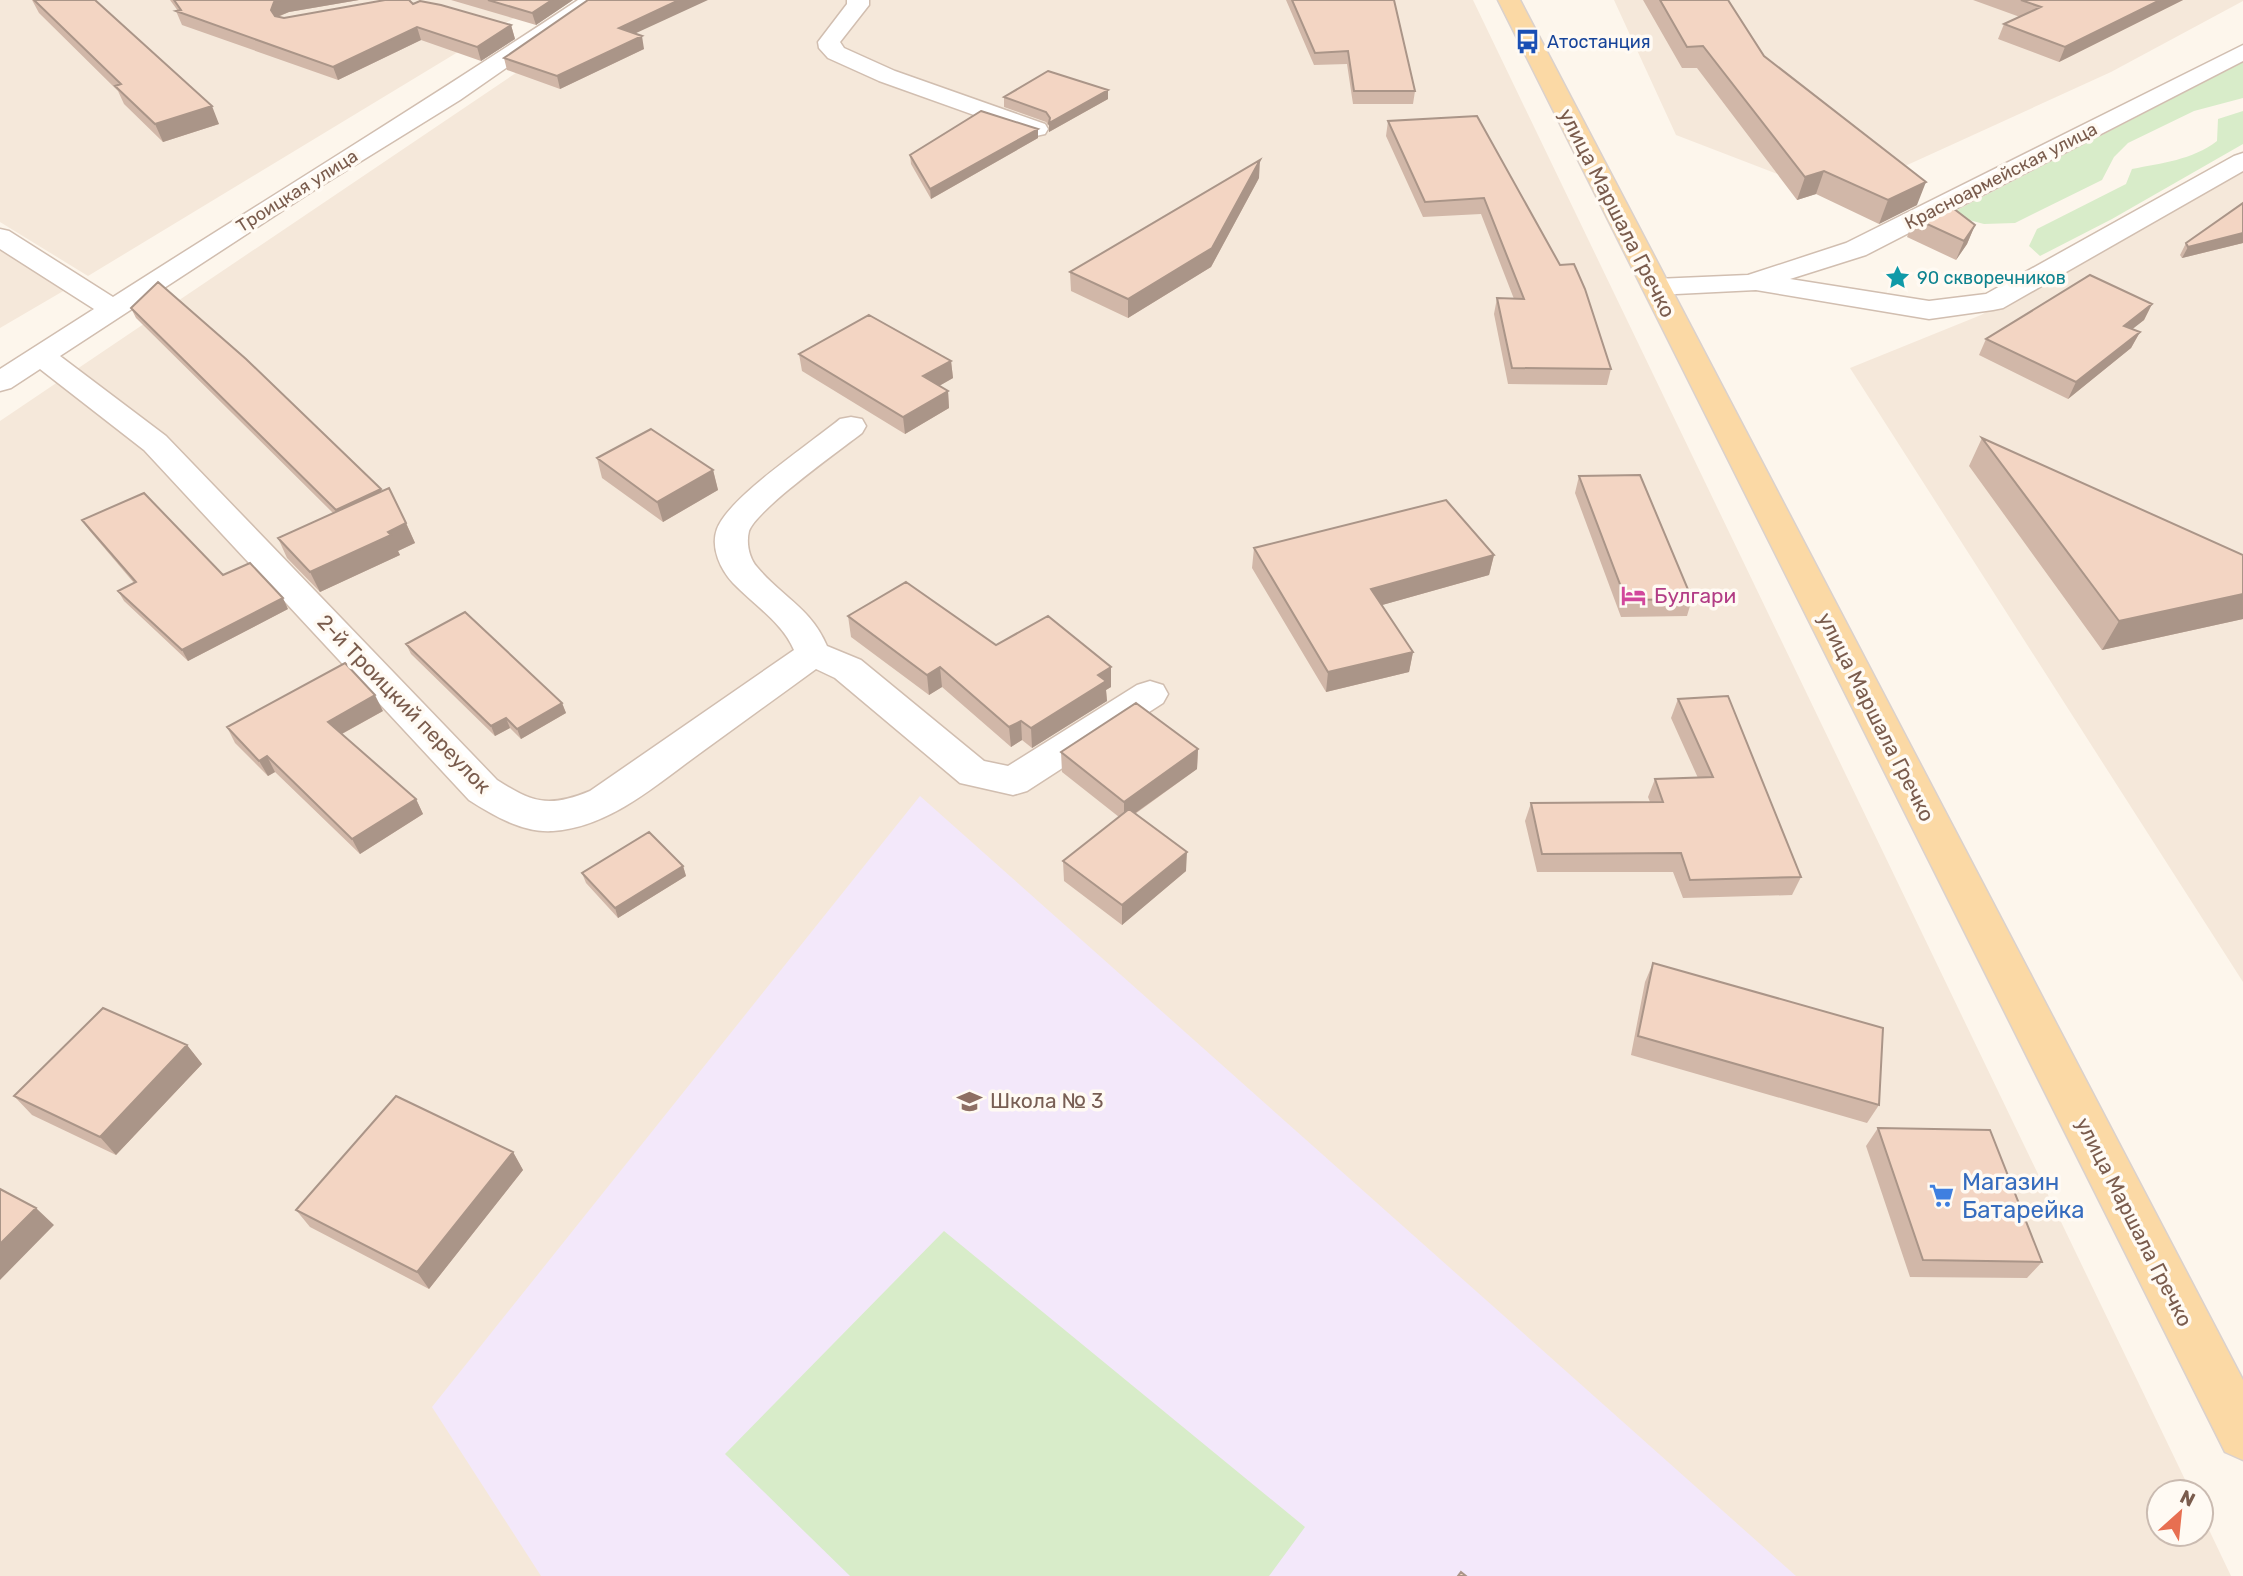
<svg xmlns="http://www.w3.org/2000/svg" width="2243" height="1576" viewBox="0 0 2243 1576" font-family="Rubik,sans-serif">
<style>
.residential{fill:#f5e8da}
.education{fill:#f3e8fa}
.green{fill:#d8ecc9}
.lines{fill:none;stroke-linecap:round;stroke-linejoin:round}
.minor-casing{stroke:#d1beb0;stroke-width:3}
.major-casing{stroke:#dad1cd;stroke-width:3}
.minor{fill:#fff;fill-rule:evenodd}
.major{fill:#fbd9a5;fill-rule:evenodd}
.wall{fill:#d1b7a8}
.shaded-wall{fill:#aa9588}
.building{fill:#f3d5c3;stroke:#aa9588;stroke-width:2}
.labels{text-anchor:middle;stroke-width:7;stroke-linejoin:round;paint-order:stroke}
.far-transit-label{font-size:18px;fill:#164399;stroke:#fffaf3;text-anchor:start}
.far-street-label{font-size:18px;fill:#7a5c4d;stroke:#fffaf3}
.far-culture-label{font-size:18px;fill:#0d838f;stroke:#fffaf3;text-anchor:start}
.street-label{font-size:21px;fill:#7a5c4d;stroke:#fffaf3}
.hotel-label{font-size:21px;fill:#b23c85;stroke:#fffaf3;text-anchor:start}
.education-label{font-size:21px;fill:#785e54;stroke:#fffaf3;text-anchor:start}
.near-shop-label{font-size:24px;fill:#366cbe;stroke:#fffaf3;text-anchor:start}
</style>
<rect width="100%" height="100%" fill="#fdf6ec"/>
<path class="residential" d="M0,0h544l-456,276 -88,-54z
M624,0h849l718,1492h-32v42h42v-21l30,63h-2231v-1155z
M1614,0h629v1l-132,71 -274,125 -161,-62z
M2243,164v818l-393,-614 131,-53z
M0,249l65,41 -65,38z"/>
<path class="education" d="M920,796l876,780h-1255l-109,-169z"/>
<path class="green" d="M2243,62v36l-49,13 -66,32 -14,14 -12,23 -87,43 -31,1 -30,-8 3,-6z
M2243,111v33l-131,75 -72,37 -11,-10 8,-17 89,-45 6,-15c30,-6 60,-9 85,-28l1,-22z
M944,1231l361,296 -36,49h-419l-125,-122z"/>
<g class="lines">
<defs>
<path id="minor" d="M578,0h26l-144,100 -152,94 -248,162 106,80 331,344c36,23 52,28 93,11l204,-141c-12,-28 -40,-45 -61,-67 -12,-13 -23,-35 -16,-54 12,-32 94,-86 123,-110l11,-2 11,2 4,7 -4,7c-22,17 -106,77 -113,98 -3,12 0,27 8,36 25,30 54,41 70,79l34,14 123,101 24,5 129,-81 13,-4 13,4 5,9 -5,9 -136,88 -14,4 -53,-12 -125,-105 -19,-9c-38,28 -76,55 -113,82 -45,32 -92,76 -150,80 -30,2 -59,-15 -84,-31l-325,-350 -104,-81 -29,19 -11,3v-22l94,-60 -94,-60v-20l9,2 104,66c155,-99 312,-195 465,-297z
M847,0h22v5l-29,37 4,6 51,23 150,53 3,5 -3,5 -9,2 -9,-2 -148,-53 -51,-23 -9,-10 -1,-6 29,-38z
M2243,45v16l-377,194 -76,24 139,22 57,-7 248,-138 9,-3v18l-240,137 -10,2 -64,9 -173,-29 -100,5 -10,-2 -4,-6 4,-6 10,-2 92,-4 98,-32z"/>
<path id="major" d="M1498,0h22l723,1380v80l-18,-8z"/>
</defs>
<use href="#minor" class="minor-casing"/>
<use href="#major" class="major-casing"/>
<use href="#minor" class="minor"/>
<use href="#major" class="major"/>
</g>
<path class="wall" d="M32,0h63l124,124 -56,18 -39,-38 -6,-13 -79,-78z
M170,0h189l-70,12 -11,5 6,1 129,-14 98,21 4,14 -34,22 -60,-21 -83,40 -156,-55 -6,-14h2z
M451,0h122l-37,25z
M1286,0h108l21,91 -2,13h-60l-6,-40 -33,1z
M1643,0h85l36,56 153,149 -38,19 -63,-30 -19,6 -100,-132h-15z
M1973,0h210l-124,62 -61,-23 6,-15 16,-7z
M635,34l9,15 -84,40 -53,-19 -3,-12z
M1004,97l104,2 -59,33v-6l-3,-4 -42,-15z
M1477,116l134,253 -4,16 -99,-1 -14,-70 3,-16 17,1 -33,-85 -58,3 -37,-81 2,-15z
M1038,138l-107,61 -20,-35 -1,-9z
M1259,178l-48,89 -83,51 -57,-27 -1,-19z
M2243,203v40l-61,15 -2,-3 6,-12z
M1914,218l61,7 -8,19 -11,16 -49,-23z
M2152,304l-8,16 -12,9 8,3 -9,16 -63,51 -89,-44 7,-16z
M131,308l250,183 25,32 9,20 -17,8 2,4 -80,37 -33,-34 -9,-20 55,-25 -197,-195z
M799,354l152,7 2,17 -14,8 9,5 1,17 -44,26 -103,-63z
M1982,438l261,117v64l-141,31 -133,-184z
M597,458l116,12 5,20 -55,32 -61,-44z
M1579,476l113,123 -5,17 -66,1 -46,-124z
M82,520l141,55 65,34 -100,52 -64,-60 -6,-10 16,-8 -45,-53z
M1254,548l240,7 -5,20 -107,30 31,47 -4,20 -83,20 -74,-124z
M848,616l263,51v20l-5,3 1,11 -75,47 -10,-8 -11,7 -69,-60 -13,8 -78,-58z
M406,644l156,59 4,10 -45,26 -11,-11 -15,8 -84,-82z
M1678,699l123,178 -9,18 -109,3 -10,-26h-136l-12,-51 6,-18 119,-1 -2,-5 7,-18 43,-1 -27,-60z
M383,711l-41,23 74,65 7,15 -63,40 -85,-82 -7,4 -33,-33 -8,-16z
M1198,749l-1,20 -62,45 51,57 -64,54 -58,-44 -1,-20 56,-44 -57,-45 -1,-20z
M683,866l3,10 -68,42 -32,-35 -4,-10z
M1653,963l226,142 -12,18 -236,-68 14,-73z
M187,1045l15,19 -86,91 -84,-40 -18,-19z
M1878,1128l164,134 -15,16 -117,-1 -44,-131z
M513,1152l10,18 -94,119 -119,-62 -14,-17z"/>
<path class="shaded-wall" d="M281,0h78l-70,12 -10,4 -3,7 -5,-13 3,-8z
M552,0h21l-37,25 -4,-12z
M679,0h29l-87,40 -2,-12z
M2160,0h23l-124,62 6,-15z
M511,25l4,14 -34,22 -4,-14z
M417,27l4,13 -83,40 -5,-13z
M642,36l2,13 -84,40 -3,-13z
M1108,90v9l-59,33v-9z
M212,106l7,18 -56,18 -8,-18z
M1038,129v9l-107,61 -1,-10z
M1260,160l-1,18 -48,89 -83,51v-19z
M1824,171l-8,23 -19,6 8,-23z
M1926,182l-9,23 -38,19 9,-24z
M1975,225l-8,19 -11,16 8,-19z
M2243,233v10l-61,15 6,-11z
M2152,304l-8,16 -28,22 8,-16z
M2140,332l-9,16 -63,51 8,-17z
M951,361l2,17 -28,16 -2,-18z
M948,391l1,17 -44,26 -2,-17z
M713,470l5,20 -55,32 -6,-20z
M381,489l4,11 -44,20 -5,-10z
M406,523l9,20 -17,8 2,4 -80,37 -10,-20z
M1494,555l-5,20 -121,34 3,-20z
M2243,594v25l-141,31 17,-29z
M283,598l5,11 -100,52 -6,-11z
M1413,652l-4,20 -83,20 2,-20z
M940,667l2,20 -13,8 -2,-20z
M1111,667v20l-5,3 1,11 -75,47 -1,-20 67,-53z
M375,695l8,16 -47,26 -8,-15z
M562,703l4,10 -45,26 -4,-10z
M506,718l4,10 -15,8 -4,-10z
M1021,721l1,19 -11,7 -2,-20z
M1198,749l-1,20 -73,52v-19z
M267,756l8,16 -7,4 -9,-15z
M416,799l7,15 -63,40 -8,-15z
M1187,852l-1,19 -64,54v-20z
M683,866l3,10 -68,42 -3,-10z
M187,1045l15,19 -86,91 -16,-18z
M513,1152l10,18 -94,119 -12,-17z
M36,1208l18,17 -54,55v-36z"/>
<path class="building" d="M34,0h61l117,106 -57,18 -40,-38 6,-2z
M174,0h107l-7,2 -3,8 4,6 9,2 101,-18h24l4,4 7,-3 21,4 70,20 -34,22 -60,-20 -84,40 -157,-56 5,-1z
M488,0h64l-20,13z
M588,0h91l-60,28 23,8 -85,40 -53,-18z
M1292,0h102l21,91h-61l-6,-40 -33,2z
M1660,0h68l36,56 162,126 -38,18 -64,-29 -19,6 -102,-131 -16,1z
M2021,0h139l-95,47 -61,-23 37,-17z
M1048,71l60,19 -59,33 1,-5 -4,-6 -42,-15z
M981,111l57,18 -108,60 -20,-34z
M1477,116l83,149 14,-1 11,25 26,80 -99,-1 -15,-70 27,1 -40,-101 -59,4 -37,-81z
M1260,160l-48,88 -84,51 -58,-27z
M1945,202l30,23 -11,16 -50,-23z
M2243,203v30l-55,14 -2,-4z
M2090,275l62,29 -28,22 16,6 -64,50 -90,-43z
M158,282l88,77 135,130 -45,21 -205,-202z
M869,315l82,46 -28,15 25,15 -45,26 -104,-63z
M651,429l62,41 -56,32 -60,-44z
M1982,438l261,117v39l-124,27z
M1640,475l52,124 -66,1 -47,-124z
M389,488l17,35 -18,9 3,3 -81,37 -32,-34z
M144,493l79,82 27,-12 33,35 -101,52 -64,-59 18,-9 -54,-62z
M1446,500l48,55 -123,34 42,63 -85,20 -74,-124z
M906,582l90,63 52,-29 63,51 -13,8 8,6 -75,47 -10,-7 -12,6 -69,-60 -13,8 -79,-59z
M465,612l97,91 -45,26 -11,-11 -15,8 -85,-82z
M345,663l30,32 -47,27 88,77 -64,40 -85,-83 -8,5 -32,-34z
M1728,696l73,181 -111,3 -9,-27 -139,1 -11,-51 132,-1 -8,-23 58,-2 -35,-78z
M1136,703l62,46 -74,53 -63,-50z
M1129,809l58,43 -65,53 -59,-44z
M649,832l34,34 -68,42 -33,-35z
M1653,963l230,65 -4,77 -241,-69z
M103,1008l84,37 -87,92 -86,-41z
M396,1096l117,56 -96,120 -121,-62z
M1878,1128l112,2 52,132 -119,-2z
M0,1189l36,19 -36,36z
M1461,1572l5,4h-8z"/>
<defs>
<symbol id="bus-bare" viewBox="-9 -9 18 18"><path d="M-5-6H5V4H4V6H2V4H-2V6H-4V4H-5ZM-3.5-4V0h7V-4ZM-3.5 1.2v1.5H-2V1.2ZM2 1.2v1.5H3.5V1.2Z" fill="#1a4fb4" stroke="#fffaf3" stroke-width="2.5" paint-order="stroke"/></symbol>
<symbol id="sight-bare" viewBox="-9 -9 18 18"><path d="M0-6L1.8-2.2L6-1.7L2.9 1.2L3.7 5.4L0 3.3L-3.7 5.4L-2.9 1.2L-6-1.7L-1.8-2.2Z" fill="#0f9aa8" stroke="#fffaf3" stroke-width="2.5" paint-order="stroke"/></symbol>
<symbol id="hotel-bare" viewBox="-9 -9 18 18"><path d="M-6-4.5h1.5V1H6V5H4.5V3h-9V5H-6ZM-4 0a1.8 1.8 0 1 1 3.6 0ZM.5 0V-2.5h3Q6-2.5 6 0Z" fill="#d1479c" stroke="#fffaf3" stroke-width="2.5" paint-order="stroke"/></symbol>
<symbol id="school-bare" viewBox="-9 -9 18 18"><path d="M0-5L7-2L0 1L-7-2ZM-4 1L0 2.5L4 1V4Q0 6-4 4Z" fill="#8d6e63" stroke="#fffaf3" stroke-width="2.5" paint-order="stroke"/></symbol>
<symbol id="supermarket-bare" viewBox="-9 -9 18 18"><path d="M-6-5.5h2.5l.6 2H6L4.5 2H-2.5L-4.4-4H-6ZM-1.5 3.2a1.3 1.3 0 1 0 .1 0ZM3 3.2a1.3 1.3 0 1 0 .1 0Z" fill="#3f7fe0" stroke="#fffaf3" stroke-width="2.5" paint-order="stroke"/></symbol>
</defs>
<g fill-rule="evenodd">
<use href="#bus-bare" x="1510" y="24" width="35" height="35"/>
<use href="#sight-bare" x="1880" y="260" width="35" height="35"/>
<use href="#hotel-bare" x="1616" y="578" width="35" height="35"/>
<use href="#school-bare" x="952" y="1084" width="35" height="35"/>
<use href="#supermarket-bare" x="1924" y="1178" width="35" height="35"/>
</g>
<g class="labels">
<g class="far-transit-label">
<text x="1547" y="48">Атостанция</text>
</g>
<g class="far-street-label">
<text transform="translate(2001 176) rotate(-27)" y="6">Красноармейская улица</text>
<text transform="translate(297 191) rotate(-32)" y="6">Троицкая улица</text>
</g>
<g class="far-culture-label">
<text x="1917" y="284">90 скворечников</text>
</g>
<g class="street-label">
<text transform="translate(1617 213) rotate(63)" y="7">улица Маршала Гречко</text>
<text transform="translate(404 704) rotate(46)" y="7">2-й Троицкий переулок</text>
<text transform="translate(1876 717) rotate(63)" y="7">улица Маршала Гречко</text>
<text transform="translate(2134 1222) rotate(63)" y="7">улица Маршала Гречко</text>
</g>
<g class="hotel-label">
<text x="1654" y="603">Булгари</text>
</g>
<g class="education-label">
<text x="990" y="1108">Школа № 3</text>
</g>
<g class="near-shop-label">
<text x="1962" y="1190">Магазин<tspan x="1962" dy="28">Батарейка</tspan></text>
</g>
</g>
<g transform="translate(2180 1513) rotate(27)"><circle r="33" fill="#fffaf3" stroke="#cabbb1" stroke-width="2"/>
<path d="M0-5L12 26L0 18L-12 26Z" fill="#e76f51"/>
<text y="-10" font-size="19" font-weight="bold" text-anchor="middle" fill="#7a5c4d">N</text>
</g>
</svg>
